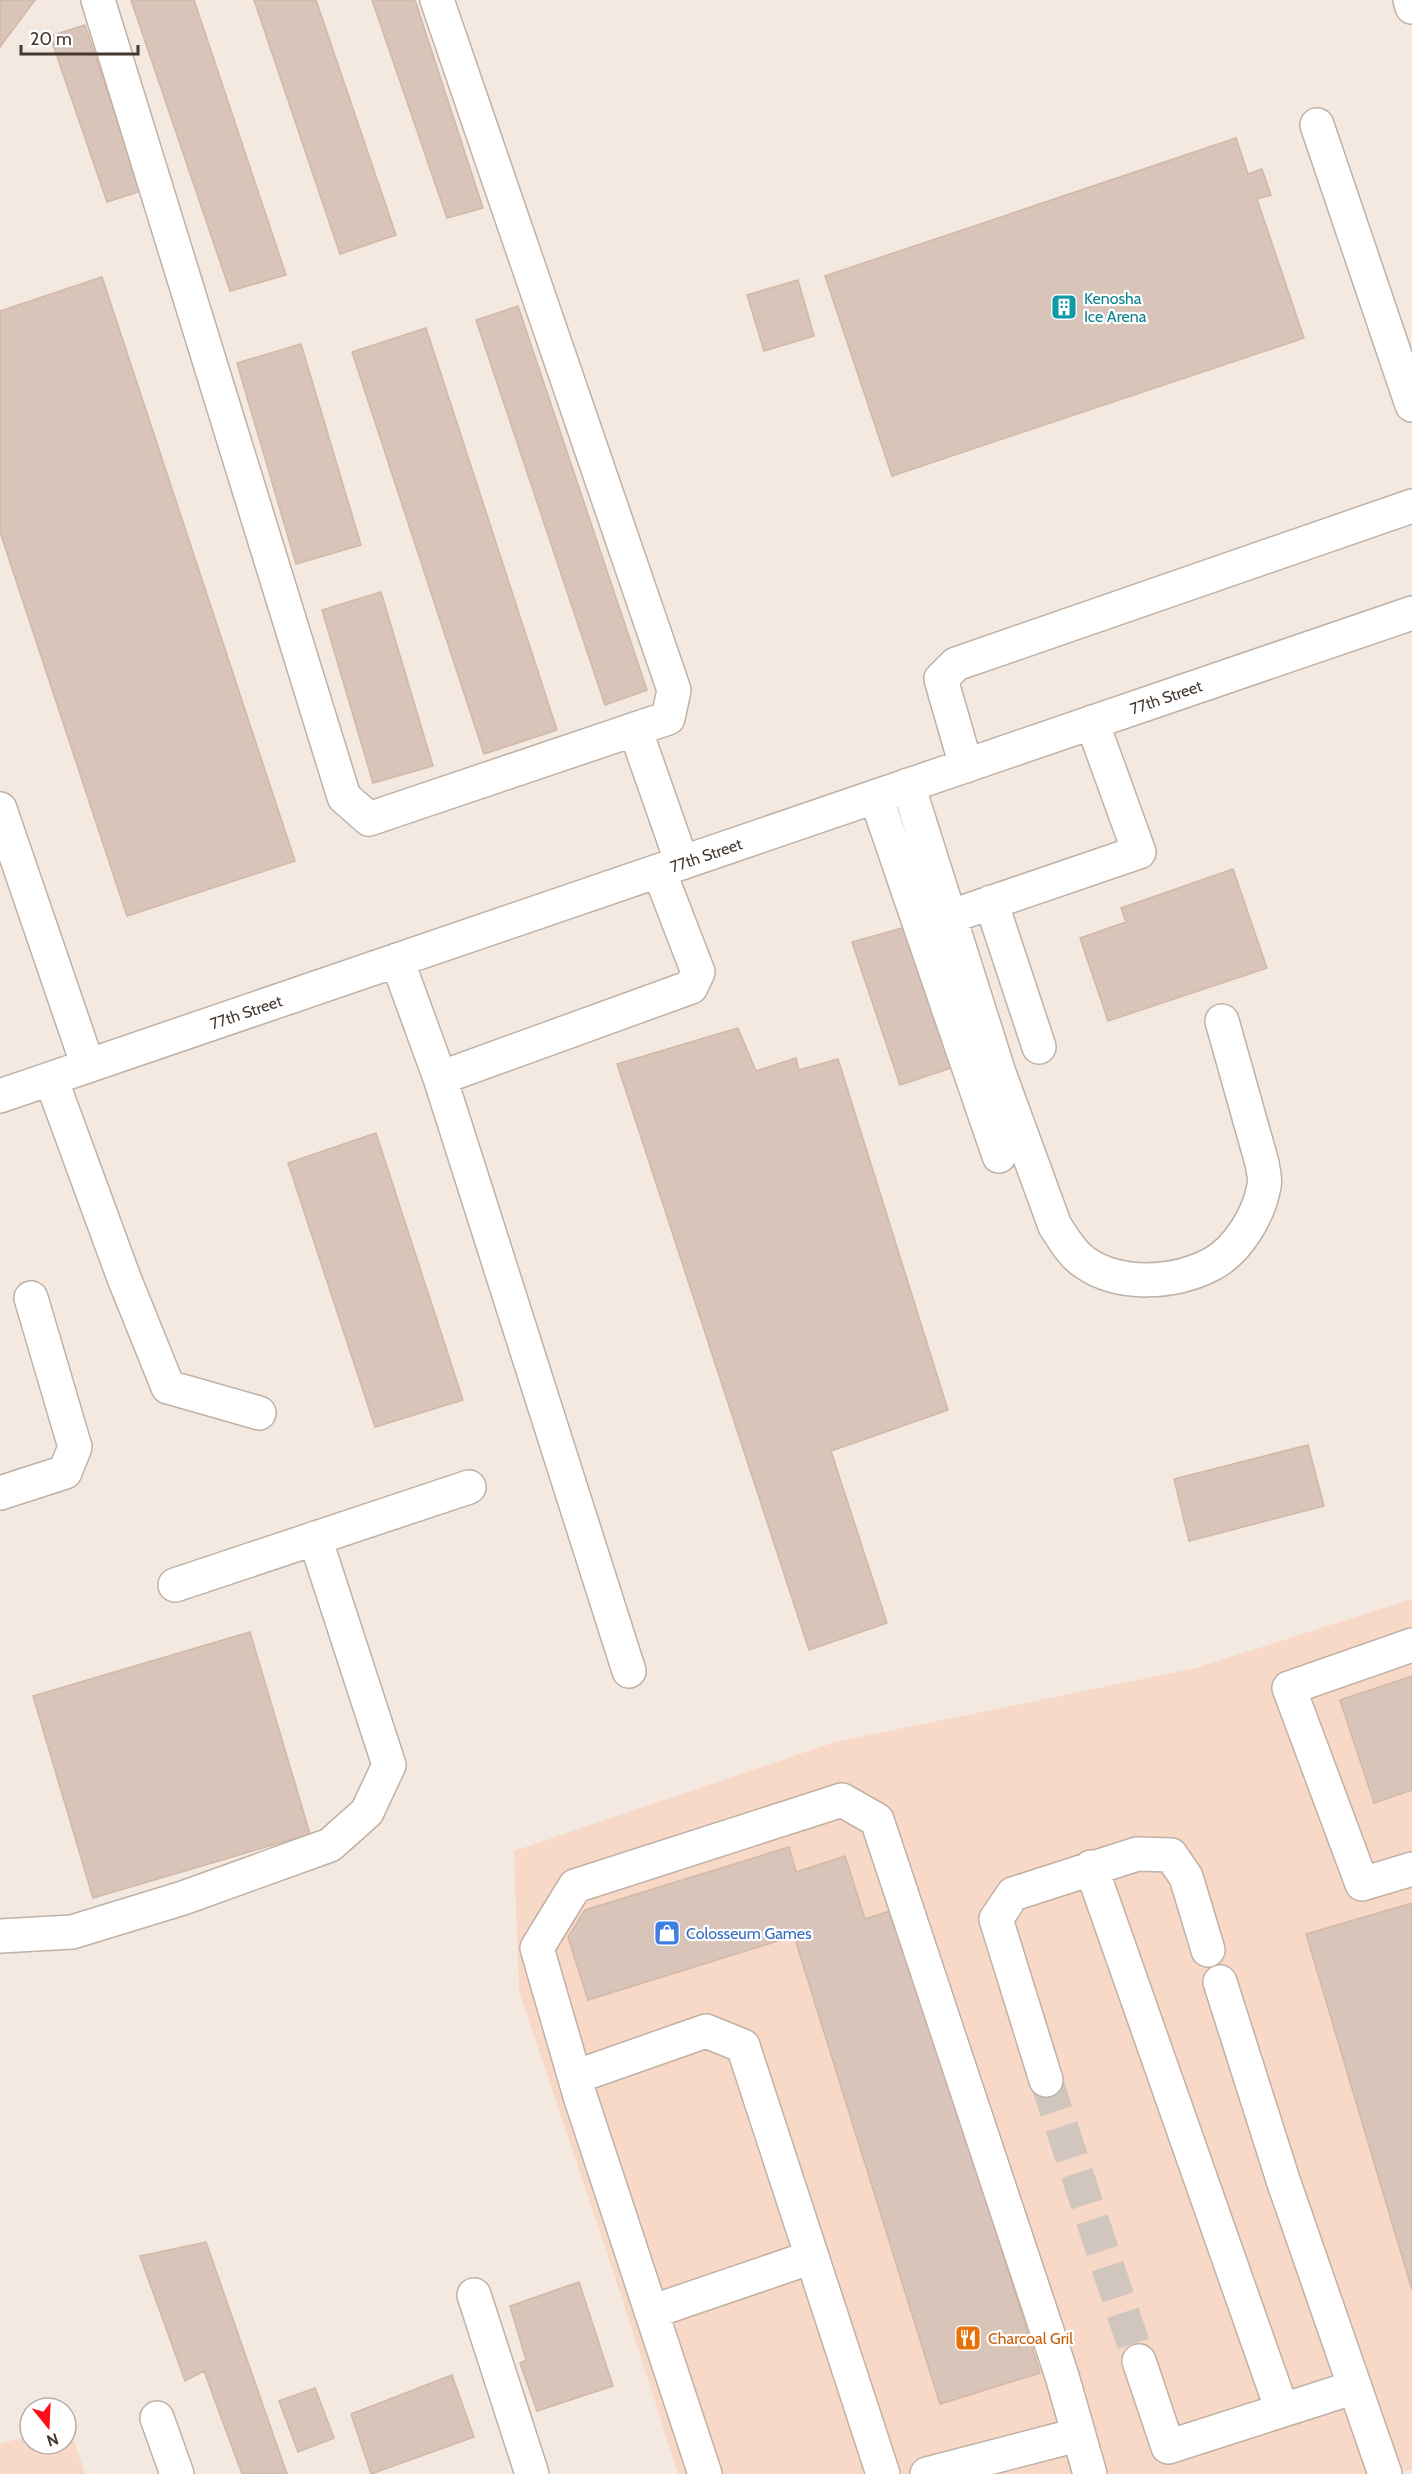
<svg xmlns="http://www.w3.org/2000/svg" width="1412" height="2474" viewBox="0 0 1412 2474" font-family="Cabin,sans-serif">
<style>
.commercial{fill:#f8d9c7}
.building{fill:#d8c4b8;stroke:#d1b8a7;stroke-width:1.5}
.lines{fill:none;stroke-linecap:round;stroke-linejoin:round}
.minor-tunnel{stroke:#d0c6bd;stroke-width:33;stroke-dasharray:33 16;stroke-linecap:butt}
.minor-casing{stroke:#c1b1a5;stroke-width:36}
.minor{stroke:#fff;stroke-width:33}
.labels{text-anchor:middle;stroke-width:4.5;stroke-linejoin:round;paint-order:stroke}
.culture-label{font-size:16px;fill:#0d838f;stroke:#fff;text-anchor:start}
.street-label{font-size:16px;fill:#443831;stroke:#fff}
.shop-label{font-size:16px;fill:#366cbe;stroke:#fff;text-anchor:start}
.food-label{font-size:16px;fill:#c56008;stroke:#fff;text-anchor:start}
</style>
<rect width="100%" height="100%" fill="#f3e9e0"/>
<path class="commercial" d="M1412,1599v870l-18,5h-716l-56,-176 -103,-307 -5,-140 321,-109 361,-74z
M69,2424l16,50h-85v-30l30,-9v9h36v-19z"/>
<path class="building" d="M0,0h35l-35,47z
M131,0h63l92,275 -56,16z
M254,0h62l80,235 -56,19z
M372,0h43l68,208 -36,10z
M85,25l56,166 -34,11 -57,-166z
M1236,138l12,36 14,-5 9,26 -14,4 47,139 -412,138 -67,-200z
M102,277l193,584 -168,55 -127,-384v-221z
M798,280l16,56 -50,15 -17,-56z
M518,306l129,384 -42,15 -129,-385z
M426,328l131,402 -73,24 -132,-402z
M301,344l60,201 -65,19 -59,-201z
M381,592l52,174 -60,17 -51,-173z
M1233,869l34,99 -159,53 -28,-83 46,-16 -5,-14z
M913,925l44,141 -57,19 -48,-143z
M738,1028l18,43 40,-13 3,12 39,-11 110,351 -117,41 56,172 -78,27 -192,-586z
M376,1133l87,267 -88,27 -87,-264z
M1308,1445l16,61 -135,35 -15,-62z
M250,1632l60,202 -217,64 -60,-202z
M1412,1676v114l-38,13 -34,-103z
M789,1847l7,25 49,-16 20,63 31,-10 144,464 -100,31 -146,-468 -206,64 -20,-63 17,-27z
M1412,1903v387l-106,-356z
M206,2242l81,232h-45l-38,-103 -19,10 -45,-125z
M579,2282l34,104 -76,25 -17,-48 6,-3 -16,-54z
M452,2375l22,62 -103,37 -20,-60z
M315,2388l19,50 -36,14 -19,-51z"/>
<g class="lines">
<path class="minor-tunnel" d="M1046,2080l93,281"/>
<defs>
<path id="minor" d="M98,0l246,797 25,22 299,-101 6,-28 -237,-690
M1410,0l2,7
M1317,125l95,280
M635,729l47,134
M966,766l-25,-87 15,-15 456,-158
M908,785l91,288 56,153c8,12 16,27 29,36 35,25 90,22 128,2 26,-14 47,-49 52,-78 2,-7 -1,-15 -2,-23l-40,-142
M876,797l123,359
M0,809l88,257
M991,902l48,145
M949,917l190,-65 -47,-130
M397,960l43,118 251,-91 7,-15 -39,-101
M440,1078l189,593
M51,1079l73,199 44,109 91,26
M0,1096l1412,-483
M0,1493l65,-21 10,-25 -44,-149
M175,1585l294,-98
M1412,1645l-123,43 73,196 50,-15
M1091,1867l191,543
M0,1936l72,-4 111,-34 147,-53 37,-33 22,-47 -74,-227
M1220,1982l64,201 101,291
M575,2077l131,-46 37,15 140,428
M1046,2080l-50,-161 17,-25 124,-40 34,1 15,22 22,73
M474,2295l58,179
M651,2312l161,-55
M1139,2361l29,86 187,-60
M157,2418l20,56
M705,2474l-125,-378 -43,-148 38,-62 267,-86 35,20 185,556 28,98
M927,2474l150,-39"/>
</defs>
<use href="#minor" class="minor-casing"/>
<use href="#minor" class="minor"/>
</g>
<defs>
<symbol id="building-square" viewBox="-11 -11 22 22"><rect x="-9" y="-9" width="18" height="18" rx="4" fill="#0f9aa8" stroke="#fff"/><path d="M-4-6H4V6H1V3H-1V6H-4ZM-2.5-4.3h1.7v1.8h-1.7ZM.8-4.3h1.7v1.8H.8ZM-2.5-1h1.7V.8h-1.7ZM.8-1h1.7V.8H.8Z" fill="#fff"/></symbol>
<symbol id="shop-square" viewBox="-11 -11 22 22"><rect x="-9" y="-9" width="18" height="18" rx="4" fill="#3f7fe0" stroke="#fff"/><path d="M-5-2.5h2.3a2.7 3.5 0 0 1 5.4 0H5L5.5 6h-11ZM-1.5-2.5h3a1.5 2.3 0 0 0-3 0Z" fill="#fff"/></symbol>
<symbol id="restaurant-square" viewBox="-11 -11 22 22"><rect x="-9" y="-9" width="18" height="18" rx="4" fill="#e8710a" stroke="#fff"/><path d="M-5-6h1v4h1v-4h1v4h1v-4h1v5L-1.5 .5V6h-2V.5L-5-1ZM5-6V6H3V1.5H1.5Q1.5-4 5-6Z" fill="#fff"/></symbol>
</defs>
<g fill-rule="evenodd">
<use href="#building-square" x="1049" y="292" width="30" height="30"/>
<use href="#shop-square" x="652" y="1918" width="30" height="30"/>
<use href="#restaurant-square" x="953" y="2323" width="30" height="30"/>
</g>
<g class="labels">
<g class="culture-label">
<text x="1084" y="304">Kenosha<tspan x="1084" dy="18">Ice Arena</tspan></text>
</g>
<g class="street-label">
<text transform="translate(1166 697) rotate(-19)" y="6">77th Street</text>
<text transform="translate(706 855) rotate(-19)" y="6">77th Street</text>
<text transform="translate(246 1012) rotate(-19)" y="6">77th Street</text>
</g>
<g class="shop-label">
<text x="686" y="1939">Colosseum Games</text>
</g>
<g class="food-label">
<text x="988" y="2344">Charcoal Gril</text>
</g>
</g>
<g transform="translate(48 2426) rotate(162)"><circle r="28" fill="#ffffff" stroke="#b4afad" stroke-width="1.5"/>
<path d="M0-4.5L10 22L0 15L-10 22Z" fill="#ff0b1a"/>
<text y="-9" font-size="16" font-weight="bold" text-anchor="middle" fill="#443831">N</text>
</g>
<path d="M21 45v9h117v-9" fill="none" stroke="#443831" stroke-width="3"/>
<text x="30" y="45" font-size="18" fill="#443831" stroke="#ffffff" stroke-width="4.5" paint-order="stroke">20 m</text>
</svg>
